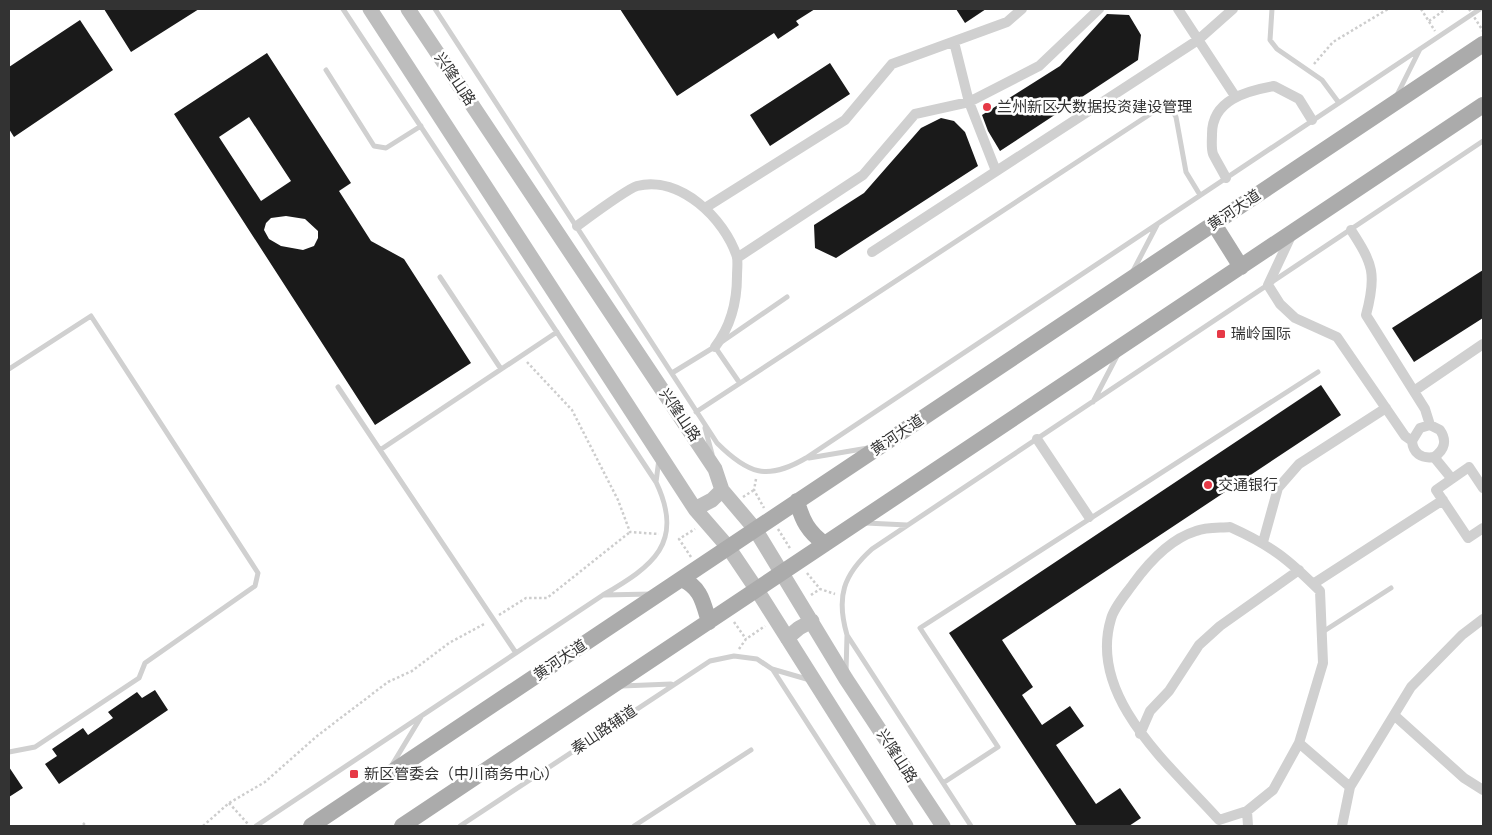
<svg xmlns="http://www.w3.org/2000/svg" width="1492" height="835" viewBox="0 0 1492 835" font-family="'Fira Sans','Noto Sans SC',sans-serif">
<style>
.building{fill:#1a1a1a;fill-rule:evenodd}
.lines{fill:none;stroke-linecap:round;stroke-linejoin:round}
.path{stroke:#cdcdcd;stroke-width:2.5;stroke-dasharray:2.5 2.5;stroke-linecap:butt}
.lane{stroke:#d0d0d0;stroke-width:5}
.street{stroke:#d0d0d0;stroke-width:10}
.secondary{stroke:#bdbdbd;stroke-width:15}
.primary{stroke:#ababab;stroke-width:16}
.path-bridge{stroke:#cdcdcd;stroke-width:2.5;stroke-dasharray:2.5 2.5;stroke-linecap:butt}
.poi-dot{fill:#e63946;stroke:#fff;stroke-width:2}
.labels{text-anchor:middle;stroke-width:5;stroke-linejoin:round;paint-order:stroke}
.street-label{font-size:15px;fill:#333;stroke:#fff}
.poi-label{font-size:15px;fill:#333;stroke:#fff;text-anchor:start}
</style>
<rect width="100%" height="100%" fill="#fff"/>
<path class="building" d="M104,9h95l-68,43z
M620,9h195l-19,12 3,4 -21,14 -4,-6 -97,63z
M956,9h30l-21,14z
M1107,14l22,1 12,20 -3,25 -138,91 -12,-20 -6,-16 78,-49z
M80,20l33,50 -99,67 -5,-8v-62z
M267,53l84,130 -12,8 32,50 33,18 67,104 -96,62 -201,-311zM249,117l42,64 -30,20 -42,-64zM286,216l19,3 13,12v7l-4,8 -11,4 -22,-4 -12,-7 -5,-9 2,-7 5,-5z
M830,63l20,31 -80,52 -20,-31z
M941,118l13,3 11,11 13,34 -142,92 -21,-10 -1,-23 50,-32 57,-65z
M1483,270v48l-69,44 -22,-34z
M1321,385l20,30 -339,225 31,47 -11,8 20,30 28,-19 14,20 -28,19 40,59 24,-16 21,30 -12,8h-52l-128,-193z
M155,690l13,20 -109,74 -14,-20 12,-8 -5,-7 31,-21 5,7 25,-17 -5,-6 29,-20 5,6z
M9,767l14,21 -14,9z"/>
<g class="lines">
<path class="path" d="M1421,9l14,22
M1429,21l17,-12
M1314,64l19,-22 55,-33
M527,362l45,48 46,90 12,32 29,2
M756,479l-2,11 10,18
M743,497l11,-7
M778,529l13,21
M691,557l-12,-18 16,-10
M807,573l13,16 15,5
M811,595l9,-6
M499,615l27,-17h21l83,-66
M734,622l12,17
M739,649l7,-10 19,-13
M229,803l19,21
M83,823l3,3
M203,826l26,-23 36,-21 52,-46 71,-54 24,-11 37,-28 37,-20"/>
<path class="lane" d="M435,9l282,434c31,31 50,38 89,15l674,-449
M1272,9l-2,31 7,9 45,31 17,23
M326,70l48,76 12,2 35,-22
M1397,95l23,-46
M1133,271l24,-46
M440,277l61,92
M723,341l64,-44
M715,347l24,35
M9,369l82,-53 167,257 -3,13 -110,77 -6,15 -104,69 -26,5
M672,373l44,-27
M338,387l42,63
M1093,402l24,-46
M696,412l465,-305 10,2 5,8 10,55 14,23
M705,428l7,26
M809,458l59,-10
M656,482l3,-23
M866,523l41,2
M604,595l47,-1
M1321,633l70,-45
M516,653l-136,-203 177,-118
M773,670l101,156
M846,672l1,-37
M622,686l49,-2
M392,765l29,-48
M943,783l55,-36 -78,-119 398,-256
M256,826l347,-231c50,-29 82,-52 53,-113l-313,-473
M460,826l250,-165 24,-5 23,3 15,10 38,11
M634,826l117,-76
M971,826l-124,-191c-11,-38 -4,-60 25,-86l611,-408"/>
<path class="street" d="M1178,9l57,87
M954,42l15,60 27,69
M1226,178c-4,-8 -9,-16 -13,-24 -2,-6 -1,-14 -1,-20 0,-34 34,-43 62,-48l25,13 13,21
M705,208l140,-88 47,-56 115,-42 15,-13
M577,226c11,-8 50,-37 60,-40 43,-11 88,33 100,71 1,6 0,13 0,19 0,26 -6,50 -22,71
M1351,230c22,34 26,44 15,85l59,94 5,16
M1291,236l-23,49 12,19 15,14 42,19 68,99 7,5c1,12 9,18 22,16 11,-7 13,-17 6,-27l-10,-5 -10,3 -8,13
M872,252l326,-212 35,-31
M737,258l126,-83 52,-61 54,-12 70,-36 60,-57
M1414,391l69,-47
M1037,439l52,78
M1434,457l18,22
M1483,488l-14,-21 -33,23 32,48 15,-10
M1230,527c42,19 58,32 90,64l3,72 -24,80 -26,47 -26,21 -28,9c-46,-52 -132,-122 -108,-201 3,-12 15,-25 22,-35 16,-22 37,-45 63,-53 10,-4 24,-3 34,-4z
M1263,542l15,-54 21,-24 87,-56
M1313,584l130,-84
M1394,715l70,63 19,12
M1140,734l10,-23 19,-20 30,-46 21,-19 79,-56
M1299,743l51,44
M1247,811l1,15
M1342,826l8,-39 61,-100 51,-52 21,-16"/>
<path class="secondary" d="M370,9l325,500 33,38 29,43 149,236
M408,9l307,460 7,21 33,39 91,150 97,147
M695,509l17,-9 10,-10
M787,638l12,-10 13,-7"/>
<path class="primary" d="M1214,224l27,43
M797,501c5,19 11,31 28,43
M681,579c20,8 22,23 28,43
M311,826l1172,-782
M402,826l1081,-721"/>
<path class="path-bridge" d="M1469,9l14,22"/>
</g>
<g class="poi-dot">
<circle cx="987" cy="107" r="5"/>
<rect x="1216" y="329" width="10" height="10" rx="2.5"/>
<circle cx="1208" cy="485" r="5"/>
<rect x="349" y="769" width="10" height="10" rx="2.5"/>
</g>
<g class="labels">
<g class="street-label">
<text transform="translate(455 79) rotate(56)" y="5">兴隆山路</text>
<text transform="translate(1234 210) rotate(-34)" y="5">黄河大道</text>
<text transform="translate(680 415) rotate(56)" y="5">兴隆山路</text>
<text transform="translate(897 435) rotate(-34)" y="5">黄河大道</text>
<text transform="translate(560 660) rotate(-34)" y="5">黄河大道</text>
<text transform="translate(604 730) rotate(-34)" y="5">秦山路辅道</text>
<text transform="translate(897 756) rotate(57)" y="5">兴隆山路</text>
</g>
<g class="poi-label">
<text x="997" y="112">兰州新区大数据投资建设管理</text>
<text x="1231" y="339">瑞岭国际</text>
<text x="1218" y="490">交通银行</text>
<text x="364" y="779">新区管委会（中川商务中心）</text>
</g>
</g>
<rect width="1492" height="835" fill="none" stroke="#333333" stroke-width="20"/>
</svg>
